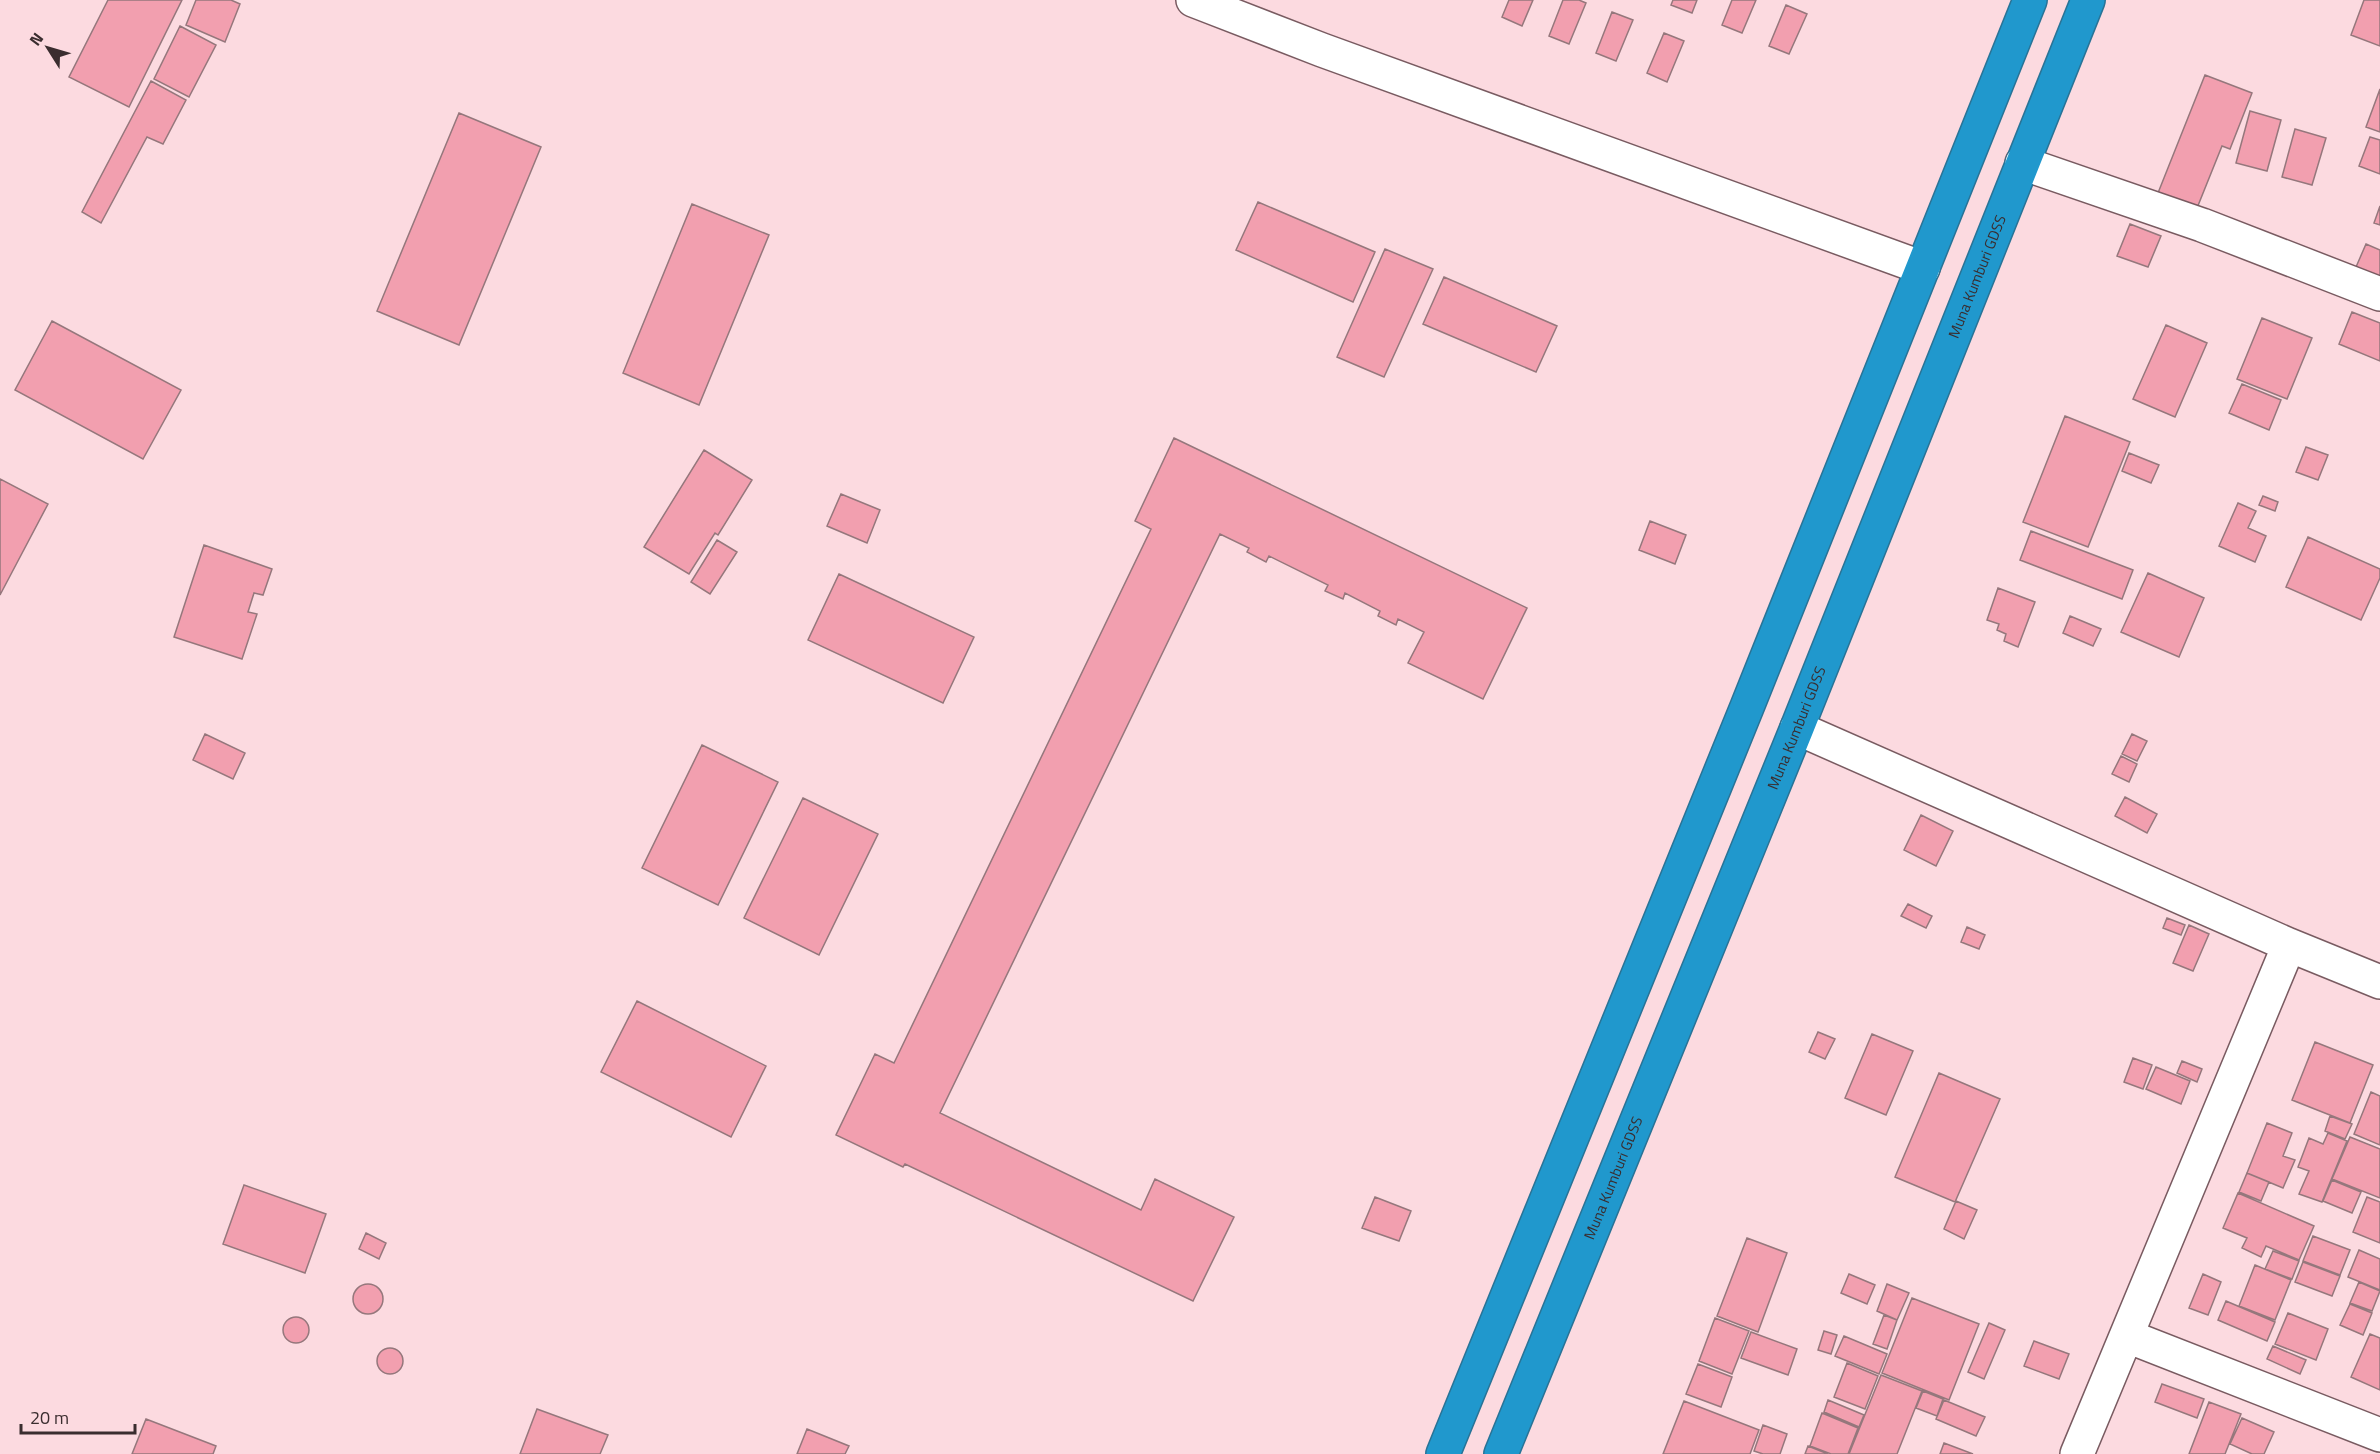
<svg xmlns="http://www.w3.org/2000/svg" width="2380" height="1454" viewBox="0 0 2380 1454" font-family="'Titillium Web',sans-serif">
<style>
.building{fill:#f29faf;stroke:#95777c;stroke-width:1.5}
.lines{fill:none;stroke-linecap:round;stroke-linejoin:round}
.street-casing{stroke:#795b61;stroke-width:36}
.highway-casing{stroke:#297396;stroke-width:36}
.street{stroke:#fff;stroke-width:33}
.highway{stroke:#2098cd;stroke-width:33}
.labels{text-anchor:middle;stroke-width:4.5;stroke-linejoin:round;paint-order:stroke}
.street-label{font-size:15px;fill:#3a2d2f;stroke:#fcdae0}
</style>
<rect width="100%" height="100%" fill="#fcdae0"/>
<path class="building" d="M108,0h74l-53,107 -60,-30z
M196,0h35l9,4 -15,38 -39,-17z
M1509,0h24l-11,26 -20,-9z
M1563,0h16l7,3 -17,41 -20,-8z
M1673,0h24l-5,13 -21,-8z
M1732,0h24l-14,33 -20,-8z
M2364,0h16v46l-29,-11z
M1786,5l21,9 -18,40 -20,-8z
M1612,12l21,8 -17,41 -20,-8z
M180,26l36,19 -27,52 -35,-18z
M1664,33l20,8 -17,41 -20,-9z
M2205,75l47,18 -22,56 -8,-3 -29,72 -39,-15z
M151,81l35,19 -23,44 -16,-7 -46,86 -19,-11z
M2380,89v43l-14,-5z
M2250,111l31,9 -14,51 -31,-8z
M459,113l82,34 -82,198 -82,-34z
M2295,129l31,9 -14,47 -30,-8z
M2370,137l10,3v34l-21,-8z
M1258,202l117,50 -22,50 -117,-52z
M692,204l77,31 -70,170 -76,-32z
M2380,206v19l-6,-2z
M2130,224l31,12 -13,31 -31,-11z
M2366,244l14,6v27l-24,-10z
M1385,249l48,20 -49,108 -47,-20z
M1444,277l113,49 -21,46 -113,-48z
M2352,312l28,11v38l-41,-17z
M2262,318l50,20 -25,61 -50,-20z
M52,321l129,69 -38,69 -128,-69z
M2166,325l41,18 -32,74 -42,-18z
M2242,384l39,16 -12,30 -40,-17z
M2065,416l65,26 -42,105 -65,-25z
M1174,438l353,170 -44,91 -75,-36 16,-31 -26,-13 -2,6 -18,-9 2,-5 -35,-18 -2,6 -18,-8 3,-6 -59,-29 -3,6 -19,-10 2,-4 -29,-14 -280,579 201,97 14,-31 79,38 -41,84 -288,-137 -2,3 -67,-32 39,-81 19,9 257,-534 -16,-8z
M2306,447l22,8 -10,25 -22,-8z
M704,450l48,30 -34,55 -3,-2 -26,41 -45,-27z
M2129,453l30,12 -8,18 -29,-12z
M0,479l48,25 -48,91z
M841,494l39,16 -13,33 -40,-17z
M2263,496l15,6 -3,9 -16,-6z
M2238,503l18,8 -8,17 18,8 -11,26 -36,-16z
M1650,521l36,14 -11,29 -36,-14z
M2031,531l102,39 -11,29 -102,-39z
M2308,537l72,32v9l-19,42 -75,-33z
M717,540l20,12 -27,42 -19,-12z
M204,545l68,24 -9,26 -9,-2 -6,19 9,2 -15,45 -68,-22z
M2148,573l56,25 -25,59 -58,-25z
M839,574l135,63 -31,66 -135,-63z
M1998,588l37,14 -17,45 -14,-6 2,-7 -9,-4 2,-6 -12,-4z
M2070,616l31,13 -8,17 -30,-13z
M205,734l40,19 -12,26 -40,-19z
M2132,734l15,7 -10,20 -15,-7z
M702,745l76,37 -60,123 -76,-37z
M2121,756l16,8 -8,18 -17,-8z
M2125,797l32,17 -10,19 -32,-17z
M803,798l75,36 -59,121 -75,-37z
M1921,815l32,16 -17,35 -32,-16z
M1908,904l24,12 -6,12 -25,-12z
M2167,918l18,7 -4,10 -18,-7z
M2189,925l20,9 -16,37 -20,-8z
M1967,927l18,8 -6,14 -18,-7z
M637,1001l129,65 -35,71 -130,-65z
M1818,1032l17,7 -10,20 -16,-7z
M1872,1034l41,17 -27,64 -41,-17z
M2315,1042l58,23 -23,58 -58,-23z
M2133,1058l19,7 -9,24 -19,-7z
M2182,1061l20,8 -5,13 -20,-9z
M2156,1067l34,14 -9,23 -35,-15z
M1939,1073l61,26 -45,103 -60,-25z
M2371,1092l9,4v49l-26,-11z
M2330,1116l22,8 -7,15 -20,-8z
M2267,1123l25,10 -9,23 12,4 -12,28 -36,-15z
M2328,1133l19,8 -25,61 -23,-8 10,-23 -11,-4 11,-29 14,6z
M2350,1137l30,12v49l-48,-19z
M2247,1173l22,9 -8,19 -22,-9z
M2332,1180l29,12 -9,21 -29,-12z
M244,1185l82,29 -21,59 -82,-29z
M2238,1193l76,33 -15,34 -33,-14 -5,11 -19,-9 5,-10 -24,-10z
M1375,1197l36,14 -12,30 -37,-13z
M2367,1197l13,5v41l-27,-11z
M1956,1201l21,9 -13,29 -20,-10z
M366,1233l20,10 -7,16 -20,-10z
M2313,1236l37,14 -10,25 -37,-14z
M1747,1238l40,15 -29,79 -41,-16z
M2359,1250l21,9v31l-32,-13z
M2273,1251l26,10 -7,18 -27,-10z
M2303,1262l37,14 -8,20 -37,-14z
M2255,1265l36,15 -16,40 -36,-14z
M1849,1274l26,11 -8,19 -26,-11z
M2203,1274l18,8 -13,33 -19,-7z
M2359,1282l21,9 -8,20 -22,-8z
M353 1299a15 15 0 1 1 30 0a15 15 0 1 1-30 0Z
M1887,1284l22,9 -12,27 -20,-9z
M1912,1298l67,26 -30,76 -67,-27z
M2226,1301l49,21 -8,19 -49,-21z
M2350,1304l22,9 -9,22 -23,-10z
M2288,1313l40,16 -12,31 -41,-16z
M1884,1315l13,5 -10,29 -14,-5z
M283 1330a13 13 0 1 1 26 0a13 13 0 1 1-26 0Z
M1715,1318l34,13 -17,43 -33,-13z
M1989,1323l16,7 -21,49 -16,-7z
M1824,1331l13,4 -6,19 -13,-4z
M1751,1332l46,17 -9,26 -47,-17z
M2370,1334l10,4v52l-29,-13z
M1844,1336l43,18 -8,20 -44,-18z
M2034,1341l35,13 -10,25 -35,-13z
M2273,1346l33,14 -6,14 -33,-15z
M377 1361a13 13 0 1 1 26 0a13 13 0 1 1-26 0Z
M1847,1363l31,13 -13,33 -31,-12z
M1698,1364l34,13 -11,30 -35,-13z
M1881,1375l41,16 -25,63h-48z
M2162,1384l42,15 -7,19 -42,-16z
M1923,1391l20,8 -6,17 -21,-8z
M1828,1400l36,15 -5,12 -35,-15z
M1944,1400l41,17 -9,19 -40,-17z
M1684,1401l75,29 -9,24h-87z
M2209,1402l32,12 -16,40h-36z
M537,1409l71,26 -8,19h-80z
M1822,1413l36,15 -10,26h-17l-21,-8z
M2242,1418l32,14 -10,22h-12l-22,-10z
M146,1419l70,27 -3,8h-81z
M1763,1425l24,9 -7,20h-17l-9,-3z
M807,1429l42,17 -4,8h-48z
M1944,1443l29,11h-33z
M1808,1446l20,8h-23z"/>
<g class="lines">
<defs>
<path id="street" d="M1193,0l129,50 601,218
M2022,163l180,62 178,69
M1797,728l492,217 91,37
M2127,1336l253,99
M2077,1454l212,-509"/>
<g id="highway">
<path d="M1443,1454l304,-747 283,-707"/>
<path id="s1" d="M1501,1454l296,-726 291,-728"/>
</g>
</defs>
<use href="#street" class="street-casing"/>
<use href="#highway" class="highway-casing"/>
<use href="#street" class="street"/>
<use href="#highway" class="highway"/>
</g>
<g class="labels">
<g class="street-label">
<text dy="5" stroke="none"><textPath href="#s1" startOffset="1270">Muna Kumburi GDSS</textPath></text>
<text dy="5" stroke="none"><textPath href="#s1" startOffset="784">Muna Kumburi GDSS</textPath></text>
<text dy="5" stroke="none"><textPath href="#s1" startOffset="298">Muna Kumburi GDSS</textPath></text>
</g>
</g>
<g transform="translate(48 48) rotate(307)" stroke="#fcdae0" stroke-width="4.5" paint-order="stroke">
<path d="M0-4.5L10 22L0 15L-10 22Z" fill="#3a2d2f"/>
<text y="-9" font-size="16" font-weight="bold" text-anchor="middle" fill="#3a2d2f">N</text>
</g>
<path d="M21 1424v9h114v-9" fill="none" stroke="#3a2d2f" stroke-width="3"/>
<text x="30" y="1424" font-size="18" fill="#3a2d2f" stroke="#fcdae0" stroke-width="4.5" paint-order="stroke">20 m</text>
</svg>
